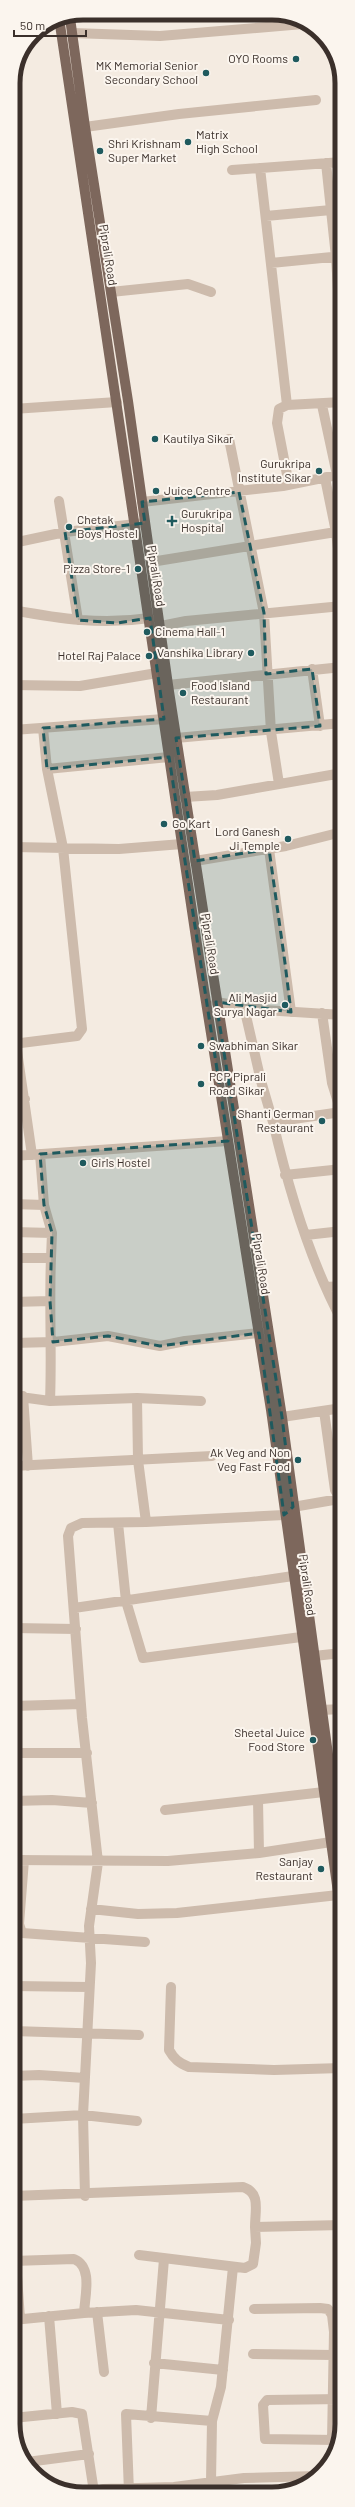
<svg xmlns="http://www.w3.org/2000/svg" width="355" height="2507" viewBox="0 0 355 2507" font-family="Barlow,sans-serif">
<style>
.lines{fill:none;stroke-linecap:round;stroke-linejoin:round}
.street{stroke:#cdbbac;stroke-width:10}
.primary{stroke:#7d675c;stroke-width:10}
.marked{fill:#1f5a5e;fill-opacity:0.2;stroke:#1f5a5e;stroke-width:3;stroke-dasharray:8 5;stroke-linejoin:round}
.poi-dot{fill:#1f5a5e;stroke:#fbf5ee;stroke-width:1.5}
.labels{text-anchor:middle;stroke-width:4;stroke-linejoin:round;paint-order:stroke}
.poi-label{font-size:12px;fill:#3b302b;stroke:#fbf5ee;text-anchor:end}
.street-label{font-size:12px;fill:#3b302b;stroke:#fbf5ee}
.rim{fill:none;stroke:#3b302b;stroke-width:5}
</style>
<rect width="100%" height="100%" fill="#f4ebe1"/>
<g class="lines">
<path class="street" d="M72,33l88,3 143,-12
M85,127l94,-13 137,-14
M326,163l10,94 6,99
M260,168l27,237
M232,170l110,-8
M266,216l65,-6
M271,263l71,-7
M111,292l77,-8 23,8
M322,405l15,70
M13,409l104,-7
M229,439l35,174 7,119 8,52
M325,478l11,54 6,49
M289,485l-12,-62 2,-14 8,-4 55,-3
M59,501l19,119
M142,502l141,-16 59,-12
M13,543l52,-11 80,-9
M151,562l191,-31
M13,610c48,9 88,15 137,8
M161,626l25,-5 156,-15
M312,669l8,57
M13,685l67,1 77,-13
M168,685l174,-18
M13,730l151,-11
M176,738l166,-15
M47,769l122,-12
M339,773l3,18
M185,797l32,-2 125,-22
M13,847l106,2 63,-5
M269,849l22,163
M195,861l91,-15 56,-14
M216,1002l48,8 78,5
M244,1007l17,74 12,41 68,-10 -9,-29 -10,-70
M13,1044l64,-8 5,-7 -19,-181 -16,-79 -4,-41
M16,1044l16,111
M13,1100l12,-1
M273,1122c15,65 37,139 69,199
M13,1156l215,-15
M285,1175l57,-6
M13,1204l31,1
M13,1232l39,1
M306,1235l36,-4
M13,1258h38l1,-25 -8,-28 -4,-51
M326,1287l16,-1
M13,1302l37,-1
M13,1343l40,-1 55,-6 52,10 25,-5 74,-8
M13,1396l37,5 87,-3 64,3
M23,1396l5,70
M137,1398l1,62 8,62
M50,1401c2,-48 -1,-95 1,-143
M324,1411l11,79 7,11
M282,1417l60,-9
M13,1466l199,-10
M118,1523l8,78 17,57 158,-21
M74,1608l219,-32
M13,1628l63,1
M314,1656l28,-3
M13,1706l68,-2
M321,1710l21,-1
M13,1753h74
M258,1800l1,53
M13,1801l39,-1 40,3
M165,1810l159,-18
M13,1860l155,1 91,-8 72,-11
M24,1860l-5,64 3,9 123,9
M91,1909l47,5 39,-1 161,-18
M13,1986l76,1
M171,1987l-2,63c5,9 10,13 20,17l85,3 68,-2
M13,2031l126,4
M13,2076l26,-1 46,3
M13,2119l70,-4 54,6
M13,2196l230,-9c18,6 12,23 12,40l87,-2
M85,2196l-2,-81 8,-152 -2,-37 9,-64 -16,-144 -14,-182 3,-8 11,-5 64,-1 138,-7 9,-8 46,-8 3,14
M139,2255l106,13 8,-4 3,-21 -1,-16
M13,2261l61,-2c19,8 11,36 10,54
M16,2261l4,58
M254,2309l66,-1 8,1 4,6 2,17 -2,108
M97,2312l7,60
M49,2316l8,98
M13,2320l71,-7 52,-3 93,10
M253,2354l81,1
M154,2363l69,7
M13,2418l59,-6 10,2 12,78
M151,2418l13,-159
M336,2440l-71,-1 -2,-34 4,-5 75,-1
M27,2462l62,-8
M211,2482l1,-61 9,-34 12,-120
M97,2492l6,-3 71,-2 70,-9 73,-2
M129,2492l-3,-78 86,7"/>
<path class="primary" d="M59,18l140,940 72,452 71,511
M70,18l15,109 43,274 40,284 114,732 60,440"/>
</g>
<path class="marked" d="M239,492l25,121 2,61 46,-5 8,57 -144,12 19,123 74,-12 16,114 6,49 -75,-10 66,415 11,90 -9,8 -25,-182 -99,13 -52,-10 -55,6 -3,-41 2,-68 -8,-28 -4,-51 188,-13 -59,-384 -122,12 -4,-41 121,-9 -14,-101 -33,5 -39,-3 -13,-88 80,-9 -3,-21z"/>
<g class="poi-dot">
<circle cx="296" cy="59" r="4"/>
<circle cx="206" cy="73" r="4"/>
<circle cx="188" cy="142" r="4"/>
<circle cx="100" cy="151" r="4"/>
<circle cx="155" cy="439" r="4"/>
<circle cx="319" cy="471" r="4"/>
<circle cx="156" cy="491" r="4"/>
<path d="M170 515h4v4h4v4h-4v4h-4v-4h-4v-4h4z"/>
<circle cx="69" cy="527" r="4"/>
<circle cx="138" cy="569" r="4"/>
<circle cx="147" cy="632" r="4"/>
<circle cx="251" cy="653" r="4"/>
<circle cx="149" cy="656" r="4"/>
<circle cx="183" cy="693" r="4"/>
<circle cx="164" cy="824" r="4"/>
<circle cx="288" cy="839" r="4"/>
<circle cx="285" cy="1005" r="4"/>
<circle cx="201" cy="1046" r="4"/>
<circle cx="201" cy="1084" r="4"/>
<circle cx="322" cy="1121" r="4"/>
<circle cx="83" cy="1163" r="4"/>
<circle cx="298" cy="1460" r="4"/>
<circle cx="313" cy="1740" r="4"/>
<circle cx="321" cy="1869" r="4"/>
</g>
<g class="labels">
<g class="poi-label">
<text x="288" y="63">OYO Rooms</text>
<text x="198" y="70">MK Memorial Senior<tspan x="198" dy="14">Secondary School</tspan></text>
<text x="196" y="139" text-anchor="start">Matrix<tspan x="196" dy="14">High School</tspan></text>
<text x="108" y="148" text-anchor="start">Shri Krishnam<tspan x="108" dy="14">Super Market</tspan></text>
<text x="163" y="443" text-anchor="start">Kautilya Sikar</text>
<text x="311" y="468">Gurukripa<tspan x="311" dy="14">Institute Sikar</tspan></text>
<text x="164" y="495" text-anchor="start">Juice Centre</text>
<text x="181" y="518" text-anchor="start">Gurukripa<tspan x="181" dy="14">Hospital</tspan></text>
<text x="77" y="524" text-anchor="start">Chetak<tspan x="77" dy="14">Boys Hostel</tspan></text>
<text x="130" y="573">Pizza Store-1</text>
<text x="155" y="636" text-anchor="start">Cinema Hall-1</text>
<text x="243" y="657">Vanshika Library</text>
<text x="141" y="660">Hotel Raj Palace</text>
<text x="191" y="690" text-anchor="start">Food Island<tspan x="191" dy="14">Restaurant</tspan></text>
<text x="172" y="828" text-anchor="start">Go Kart</text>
<text x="280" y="836">Lord Ganesh<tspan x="280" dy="14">Ji Temple</tspan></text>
<text x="277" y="1002">Ali Masjid<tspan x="277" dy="14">Surya Nagar</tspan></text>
<text x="209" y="1050" text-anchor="start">Swabhiman Sikar</text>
<text x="209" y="1081" text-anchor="start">PCP Piprali<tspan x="209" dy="14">Road Sikar</tspan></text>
<text x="314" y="1118">Shanti German<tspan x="314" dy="14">Restaurant</tspan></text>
<text x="91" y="1167" text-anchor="start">Girls Hostel</text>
<text x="290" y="1457">Ak Veg and Non<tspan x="290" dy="14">Veg Fast Food</tspan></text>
<text x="305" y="1737">Sheetal Juice<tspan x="305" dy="14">Food Store</tspan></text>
<text x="313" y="1866">Sanjay<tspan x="313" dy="14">Restaurant</tspan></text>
</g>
<g class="street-label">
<text transform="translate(108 255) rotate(81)" y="4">Piprali Road</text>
<text transform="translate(156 576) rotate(81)" y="4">Piprali Road</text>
<text transform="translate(210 944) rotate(81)" y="4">Piprali Road</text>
<text transform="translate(261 1264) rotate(81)" y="4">Piprali Road</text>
<text transform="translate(307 1585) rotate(82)" y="4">Piprali Road</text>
</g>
</g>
<path d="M0 0H355V2507H0ZM83 20H272A63 63 0 0 1 335 83V2424A63 63 0 0 1 272 2487H83A63 63 0 0 1 20 2424V83A63 63 0 0 1 83 20Z" fill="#fbf5ee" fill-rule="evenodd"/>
<path class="rim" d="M83 20H272A63 63 0 0 1 335 83V2424A63 63 0 0 1 272 2487H83A63 63 0 0 1 20 2424V83A63 63 0 0 1 83 20Z"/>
<path d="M14 30v6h72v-6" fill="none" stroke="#3b302b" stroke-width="2"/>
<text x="20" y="30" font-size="12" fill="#3b302b" stroke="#fbf5ee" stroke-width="3" paint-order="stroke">50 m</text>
</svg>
